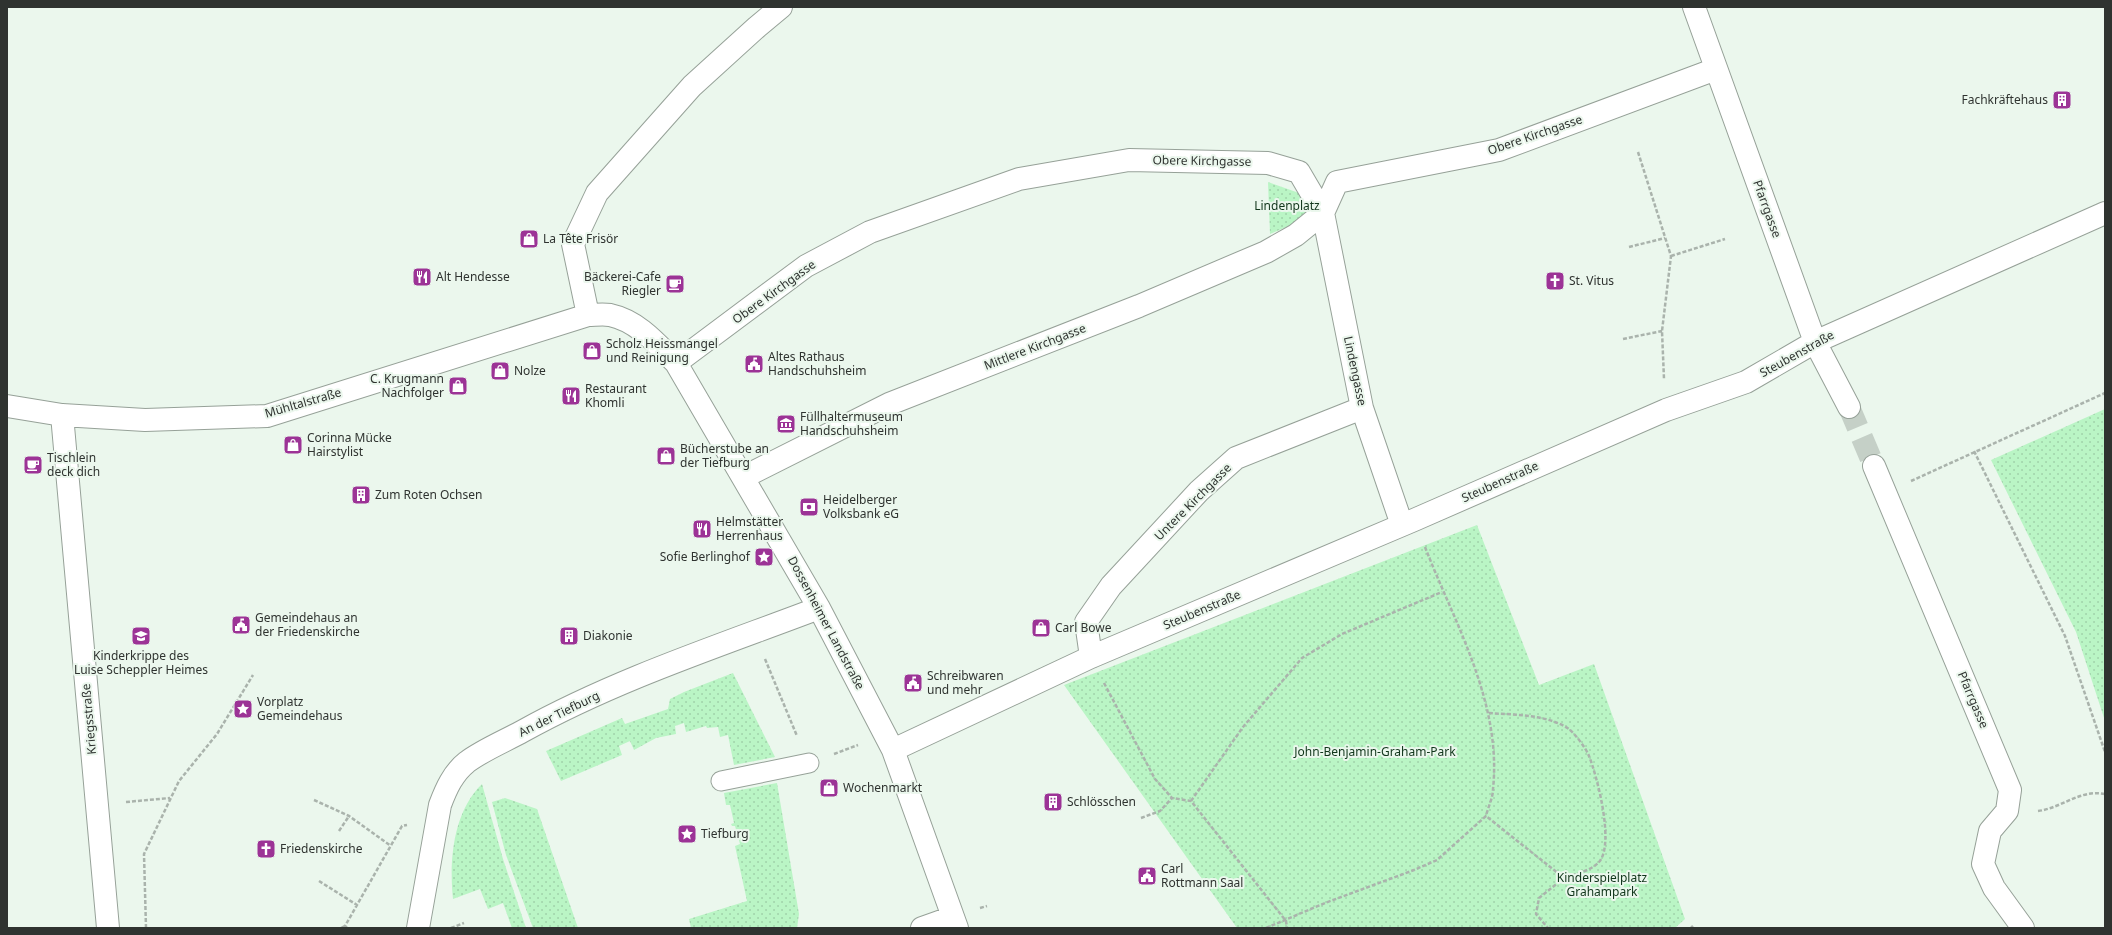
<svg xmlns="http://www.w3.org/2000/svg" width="2112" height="935" viewBox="0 0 2112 935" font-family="'Noto Sans',sans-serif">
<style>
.grass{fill:url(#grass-dots)}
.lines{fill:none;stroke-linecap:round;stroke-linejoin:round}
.street-tunnel{stroke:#c5d0c7;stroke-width:22;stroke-dasharray:22 11;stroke-linecap:butt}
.lane-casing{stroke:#96a198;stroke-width:21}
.street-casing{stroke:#96a198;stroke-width:24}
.path{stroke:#aab3ac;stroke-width:2.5;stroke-dasharray:4 2;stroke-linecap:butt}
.lane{stroke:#fff;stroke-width:19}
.street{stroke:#fff;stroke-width:22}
.labels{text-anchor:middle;stroke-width:4;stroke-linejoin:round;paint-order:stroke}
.poi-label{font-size:12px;fill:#2f3330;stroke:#ebf7ed;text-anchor:start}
.street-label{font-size:12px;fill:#2f3330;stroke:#ebf7ed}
.park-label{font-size:12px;fill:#11361b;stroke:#ebf7ed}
</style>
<defs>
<pattern id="grass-dots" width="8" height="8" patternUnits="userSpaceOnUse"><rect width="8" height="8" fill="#baf5c5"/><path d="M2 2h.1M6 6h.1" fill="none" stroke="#a0d2aa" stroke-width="1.8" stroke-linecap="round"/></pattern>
</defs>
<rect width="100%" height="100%" fill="#ebf7ed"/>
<path class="grass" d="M1268,182l31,11 11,17 -19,15 -21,9z
M2105,409v312l-29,-89 -85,-172z
M1477,525l62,160 55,-21 91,255 -10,9h-438l-173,-243z
M733,673l42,84 -41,8 -6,-30 -8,2 -2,-10 -11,1 -1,-2 -20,6 -2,-9 -9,3 1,8 -20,4 -22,12 -4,-9 -11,5 3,9 -61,26 -15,-30 76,-33 3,6 43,-15 2,-10 14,-7z
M777,783l22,131 -2,14h-106l-2,-9 58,-18 -12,-55 5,-2 -5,-18h-3l-1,-2 3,-1 -4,-18h-4l-2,-12z
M482,784l21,75 23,69h-14l-9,-25 -15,6 -8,-20 -27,10c-4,-38 0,-87 29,-115z
M505,798l32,11 41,119h-45l-27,-73 -14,-53z"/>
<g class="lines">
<path class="street-tunnel" d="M1849,407l25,59"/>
<defs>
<path id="lane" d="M721,781l88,-18"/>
<path id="street" d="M1694,7l121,335 34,65
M588,315l-15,-71 24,-51 95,-107 65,-59 24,-20
M676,363l130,-97 64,-34 149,-53 110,-19 139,3 31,9 24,41 39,195 40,117
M7,406l55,9 83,5 122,-4 321,-101c7,0 15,-1 22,0 28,6 47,29 66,48l143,245 74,142 64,178
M62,415l46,513
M1874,466l136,324 -3,21 -17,20 -7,33 11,24 29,40
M744,477l145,-73 250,-98 127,-54 30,-17 27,-22 14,-31 162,-32 217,-81
M1091,657l-5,-35 25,-36 88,-95 37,-33 126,-50
M893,750l198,-93 323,-137 252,-110 80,-28 69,-40 290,-129
M418,928l22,-123c6,-16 13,-32 27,-43 16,-12 38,-21 56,-31 94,-52 196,-85 296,-123
M922,928l31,-11"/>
</defs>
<use href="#lane" class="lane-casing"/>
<use href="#street" class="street-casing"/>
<path class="path" d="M1638,152l33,104 -9,75 2,48
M1629,247l36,-9
M1671,256l54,-17
M1623,339l39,-8
M1974,451l91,185 40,116
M1911,481l194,-88
M1425,547c30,77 77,156 68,242 0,9 -5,18 -7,27
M765,659l32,77
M1104,683l51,96 17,19 19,3 95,120 1,7
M1489,713c26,2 57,1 80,16 6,5 17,19 20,27 8,20 26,88 10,106 -8,9 -24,12 -35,16
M834,754l24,-9
M314,800l35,16 42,30
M1191,801l52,-74 59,-69 40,-24 100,-42
M126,802l44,-4
M2038,811c24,-3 42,-22 67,-17
M1141,818l19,-7 12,-13
M339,831l10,-15
M319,881l38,24
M980,908l7,-2
M146,928l-2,-74 35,-73 38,-47 36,-59
M341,928l4,-2
M347,928l-2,-2 57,-100 5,-1
M451,928l13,-5
M1266,928l59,-25 89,-33 23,-10 49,-44 78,62 -25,20 -3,16 12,14
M1691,928l2,-2"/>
<use href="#lane" class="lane"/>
<use href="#street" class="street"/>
</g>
<defs>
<symbol id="building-square" viewBox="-11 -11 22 22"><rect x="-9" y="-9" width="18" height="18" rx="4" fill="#9c3396" stroke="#ebf7ed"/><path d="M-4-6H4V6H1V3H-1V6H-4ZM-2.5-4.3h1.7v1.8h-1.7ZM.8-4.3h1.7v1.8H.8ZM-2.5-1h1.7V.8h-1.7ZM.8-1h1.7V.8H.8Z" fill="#fff"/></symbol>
<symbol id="shop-square" viewBox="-11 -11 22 22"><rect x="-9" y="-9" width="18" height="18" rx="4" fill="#9c3396" stroke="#ebf7ed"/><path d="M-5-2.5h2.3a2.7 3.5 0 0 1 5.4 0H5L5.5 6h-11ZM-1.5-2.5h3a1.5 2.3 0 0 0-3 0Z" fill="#fff"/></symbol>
<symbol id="restaurant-square" viewBox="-11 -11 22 22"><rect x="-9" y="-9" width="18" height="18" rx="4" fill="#9c3396" stroke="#ebf7ed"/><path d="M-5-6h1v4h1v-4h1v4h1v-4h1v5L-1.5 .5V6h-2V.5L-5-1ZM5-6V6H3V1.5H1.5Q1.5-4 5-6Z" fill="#fff"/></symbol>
<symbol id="church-square" viewBox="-11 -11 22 22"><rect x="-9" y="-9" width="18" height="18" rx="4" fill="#9c3396" stroke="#ebf7ed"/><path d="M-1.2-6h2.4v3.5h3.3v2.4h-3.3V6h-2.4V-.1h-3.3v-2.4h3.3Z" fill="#fff"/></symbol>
<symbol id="cafe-square" viewBox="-11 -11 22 22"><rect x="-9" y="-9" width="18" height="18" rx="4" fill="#9c3396" stroke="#ebf7ed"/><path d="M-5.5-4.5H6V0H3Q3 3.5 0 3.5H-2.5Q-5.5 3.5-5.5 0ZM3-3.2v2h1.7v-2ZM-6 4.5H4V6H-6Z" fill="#fff"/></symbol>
<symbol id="civic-square" viewBox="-11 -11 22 22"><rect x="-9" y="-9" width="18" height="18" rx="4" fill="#9c3396" stroke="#ebf7ed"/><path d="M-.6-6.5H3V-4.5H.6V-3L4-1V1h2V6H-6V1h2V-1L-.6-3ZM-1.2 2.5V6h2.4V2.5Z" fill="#fff"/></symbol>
<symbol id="museum-square" viewBox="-11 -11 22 22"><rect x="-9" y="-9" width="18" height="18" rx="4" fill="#9c3396" stroke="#ebf7ed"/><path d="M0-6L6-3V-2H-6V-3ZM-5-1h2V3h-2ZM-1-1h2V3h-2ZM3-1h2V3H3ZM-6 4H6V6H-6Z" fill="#fff"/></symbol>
<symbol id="bank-square" viewBox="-11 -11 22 22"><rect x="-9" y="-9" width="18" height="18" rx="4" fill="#9c3396" stroke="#ebf7ed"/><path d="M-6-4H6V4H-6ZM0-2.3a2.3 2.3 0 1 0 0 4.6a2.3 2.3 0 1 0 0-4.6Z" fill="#fff"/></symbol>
<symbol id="sight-square" viewBox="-11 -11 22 22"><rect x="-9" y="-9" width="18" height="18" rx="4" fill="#9c3396" stroke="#ebf7ed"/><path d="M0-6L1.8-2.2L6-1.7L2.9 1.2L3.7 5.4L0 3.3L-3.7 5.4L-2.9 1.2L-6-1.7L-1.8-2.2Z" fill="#fff"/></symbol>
<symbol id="school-square" viewBox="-11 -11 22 22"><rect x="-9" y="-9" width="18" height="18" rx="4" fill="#9c3396" stroke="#ebf7ed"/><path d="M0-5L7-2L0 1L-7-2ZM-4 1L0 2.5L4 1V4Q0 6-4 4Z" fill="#fff"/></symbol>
</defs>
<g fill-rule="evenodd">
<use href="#building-square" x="2051" y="89" width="22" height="22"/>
<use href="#shop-square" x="518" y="228" width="22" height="22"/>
<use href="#restaurant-square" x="411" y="266" width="22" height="22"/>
<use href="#church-square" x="1544" y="270" width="22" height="22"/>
<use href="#cafe-square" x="664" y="273" width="22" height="22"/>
<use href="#shop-square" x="581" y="340" width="22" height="22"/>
<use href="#civic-square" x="743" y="353" width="22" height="22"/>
<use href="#shop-square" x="489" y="360" width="22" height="22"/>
<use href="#shop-square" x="447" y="375" width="22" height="22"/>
<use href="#restaurant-square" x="560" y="385" width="22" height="22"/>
<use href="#museum-square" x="775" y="413" width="22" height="22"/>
<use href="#shop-square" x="282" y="434" width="22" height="22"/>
<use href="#shop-square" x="655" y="445" width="22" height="22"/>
<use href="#cafe-square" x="22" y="454" width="22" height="22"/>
<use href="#building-square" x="350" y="484" width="22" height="22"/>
<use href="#bank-square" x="798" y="496" width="22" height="22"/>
<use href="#restaurant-square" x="691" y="518" width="22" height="22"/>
<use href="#sight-square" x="753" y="546" width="22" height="22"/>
<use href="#civic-square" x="230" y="614" width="22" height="22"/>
<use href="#shop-square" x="1030" y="617" width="22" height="22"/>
<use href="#school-square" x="130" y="625" width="22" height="22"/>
<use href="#building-square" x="558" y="625" width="22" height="22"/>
<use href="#civic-square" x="902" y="672" width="22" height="22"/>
<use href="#sight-square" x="232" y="698" width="22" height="22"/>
<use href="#shop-square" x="818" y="777" width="22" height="22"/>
<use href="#building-square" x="1042" y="791" width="22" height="22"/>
<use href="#sight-square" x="676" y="823" width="22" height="22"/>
<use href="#church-square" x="255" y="838" width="22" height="22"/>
<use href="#civic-square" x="1136" y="865" width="22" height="22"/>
</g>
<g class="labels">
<g class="poi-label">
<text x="2048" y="104" text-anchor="end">Fachkräftehaus</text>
<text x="543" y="243">La Tête Frisör</text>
<text x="436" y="281">Alt Hendesse</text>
<text x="661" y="281" text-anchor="end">Bäckerei-Cafe<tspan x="661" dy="14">Riegler</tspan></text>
<text x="1569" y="285">St. Vitus</text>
<text x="606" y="348">Scholz Heissmangel<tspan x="606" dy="14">und Reinigung</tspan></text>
<text x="768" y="361">Altes Rathaus<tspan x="768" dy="14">Handschuhsheim</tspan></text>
<text x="514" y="375">Nolze</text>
<text x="444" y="383" text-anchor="end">C. Krugmann<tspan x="444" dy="14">Nachfolger</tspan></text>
<text x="585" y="393">Restaurant<tspan x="585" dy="14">Khomli</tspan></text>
<text x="800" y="421">Füllhaltermuseum<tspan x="800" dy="14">Handschuhsheim</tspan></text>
<text x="307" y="442">Corinna Mücke<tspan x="307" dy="14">Hairstylist</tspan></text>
<text x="680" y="453">Bücherstube an<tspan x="680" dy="14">der Tiefburg</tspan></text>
<text x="47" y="462">Tischlein<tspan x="47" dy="14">deck dich</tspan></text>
<text x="375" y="499">Zum Roten Ochsen</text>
<text x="823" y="504">Heidelberger<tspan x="823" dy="14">Volksbank eG</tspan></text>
<text x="716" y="526">Helmstätter<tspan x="716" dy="14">Herrenhaus</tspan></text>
<text x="750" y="561" text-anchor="end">Sofie Berlinghof</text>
<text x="255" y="622">Gemeindehaus an<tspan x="255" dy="14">der Friedenskirche</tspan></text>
<text x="1055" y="632">Carl Bowe</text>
<text x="583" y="640">Diakonie</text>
<text x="141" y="660" text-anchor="middle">Kinderkrippe des<tspan x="141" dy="14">Luise Scheppler Heimes</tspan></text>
<text x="927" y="680">Schreibwaren<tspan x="927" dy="14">und mehr</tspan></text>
<text x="257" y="706">Vorplatz<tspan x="257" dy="14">Gemeindehaus</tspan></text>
<text x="843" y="792">Wochenmarkt</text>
<text x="1067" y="806">Schlösschen</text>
<text x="701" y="838">Tiefburg</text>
<text x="280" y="853">Friedenskirche</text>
<text x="1161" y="873">Carl<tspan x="1161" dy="14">Rottmann Saal</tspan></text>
</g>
<g class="street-label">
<text transform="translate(1535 135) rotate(-19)" y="4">Obere Kirchgasse</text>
<text transform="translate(1202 161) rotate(1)" y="4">Obere Kirchgasse</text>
<text transform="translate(1767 209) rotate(70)" y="4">Pfarrgasse</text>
<text transform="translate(774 292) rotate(-36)" y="4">Obere Kirchgasse</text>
<text transform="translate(1035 347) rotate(-21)" y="4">Mittlere Kirchgasse</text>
<text transform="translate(1797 354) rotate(-29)" y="4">Steubenstraße</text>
<text transform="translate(1355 371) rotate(78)" y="4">Lindengasse</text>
<text transform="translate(303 403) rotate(-16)" y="4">Mühltalstraße</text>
<text transform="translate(1500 482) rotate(-24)" y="4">Steubenstraße</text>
<text transform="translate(1193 502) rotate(-45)" y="4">Untere Kirchgasse</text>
<text transform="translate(1202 610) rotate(-23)" y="4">Steubenstraße</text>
<text transform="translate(826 623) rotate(62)" y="4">Dossenheimer Landstraße</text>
<text transform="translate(1973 700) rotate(67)" y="4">Pfarrgasse</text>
<text transform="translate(559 714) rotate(-26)" y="4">An der Tiefburg</text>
<text transform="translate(89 719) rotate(-95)" y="4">Kriegsstraße</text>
</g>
<g class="park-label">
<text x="1287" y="210">Lindenplatz</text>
<text x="1375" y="756">John-Benjamin-Graham-Park</text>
<text x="1602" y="882">Kinderspielplatz<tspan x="1602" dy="14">Grahampark</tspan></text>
</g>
</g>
<rect width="2112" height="935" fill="none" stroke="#2f3330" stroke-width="16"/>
</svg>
